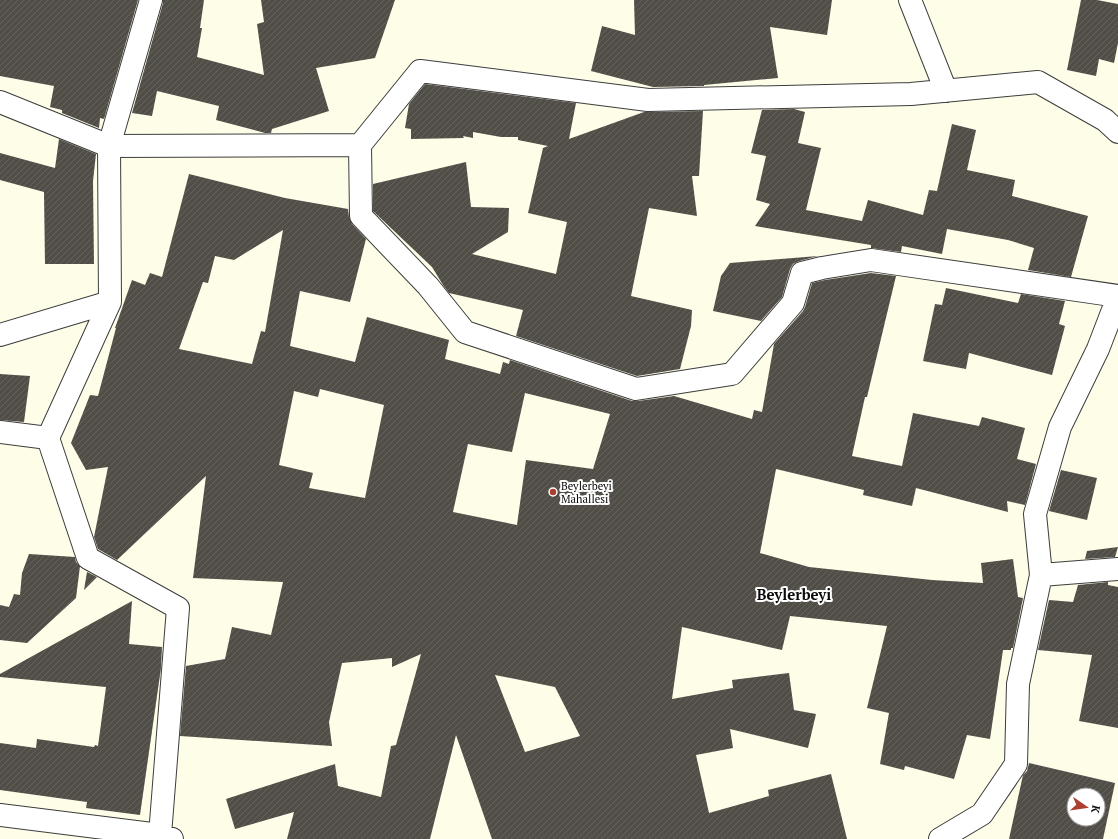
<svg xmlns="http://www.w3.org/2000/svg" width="1118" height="839" viewBox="0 0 1118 839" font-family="'PT Serif',serif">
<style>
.building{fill:url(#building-hatch);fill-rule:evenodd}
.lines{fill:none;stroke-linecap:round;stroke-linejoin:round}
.minor-casing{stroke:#3d3d3d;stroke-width:24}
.minor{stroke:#fff;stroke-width:22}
.poi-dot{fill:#ac4030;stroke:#fff;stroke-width:1.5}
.labels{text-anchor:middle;stroke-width:4;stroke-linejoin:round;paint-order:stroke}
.poi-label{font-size:11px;fill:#0a0a0a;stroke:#fff;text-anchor:start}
.district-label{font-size:15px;font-weight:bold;fill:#0a0a0a;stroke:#fff}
</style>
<defs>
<pattern id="building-hatch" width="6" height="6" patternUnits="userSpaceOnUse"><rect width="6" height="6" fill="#514d47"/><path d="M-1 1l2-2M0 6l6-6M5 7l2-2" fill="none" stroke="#65625d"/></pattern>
</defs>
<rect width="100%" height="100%" fill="#fdfde8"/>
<path class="building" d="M0,0h138l-34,119 -4,-1 -1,10 -37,-15v-3l-12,-3 4,-21 -54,-10z
M163,0h41l-4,28h2l-5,29 67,18 -7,-51 7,-2 -3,-22h134l-20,58 -59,10 13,43 -57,18 -1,4h-6l-49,-13 3,-14 -62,-15 -5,25 -20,-3 31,-110z
M634,0h198l-5,35 -57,-8 8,51 -74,7v1l-51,1 -62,-16 11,-45 33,9z
M1081,0h16l21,4v39l-4,20 -15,-4 -3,17 -29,-6z
M425,84l151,19 -7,36 75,-27 59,-1 -4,65h-7l5,40 -48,-8 -18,88 61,14 -1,16 -11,43 -43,7 -121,-40 7,-26 -74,-17 -6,-8 -11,-18 -59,-56v-27l93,-22 5,45 38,1 -1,24 -36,22 84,20 11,-52 -39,-9 15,-65 5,-2 -30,-6v-3h-17l-28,-5v6l-10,-2 1,2 -53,1v-10l-6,-1 4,-24z
M794,109l11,3 -7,31 23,5 -15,62 56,11 6,-21 55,15 6,-25 8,1 15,-67 24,6 -9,40 48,10 -3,16 76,20 -17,61 -43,-7 6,-22 -26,-8 -61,-11 -5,25 -40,-8 -1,6 -30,-4v-3l-116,-19 15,-22 -14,-4 10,-44 -15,-3 11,-43z
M59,139l37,15 -3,27 1,83h-49l-1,-72 -44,-12v-27l55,15z
M189,174l96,24 63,11 1,8 3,7 14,15 -16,63 -50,-11 -10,55 65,16 12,-45 82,23 -4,19 55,15 3,-12 6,2 1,-4 122,41h6l36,-5 78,23 2,-9 8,2 12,-68 29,-33 2,-4 7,-24 13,-3 46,-7 25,3 -29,121h-2l-13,59 50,10 11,-53 66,13 3,-9 43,11 -8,31 19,5 -11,41 -18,-4 1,11 -92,-24 -4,18 -49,-11 1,-5 -88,-21 -16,84 49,14 123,13 51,3 -2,-20 32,-4 5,38 5,1 -10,50h-2v2h-8l-13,89 -23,-4 -13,44 -49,-13 -1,4 -24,-6 9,-51 -22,-5 20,-82 -97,-10 -8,34 -100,-23 -10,72 61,-11 -1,-8 57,-7 5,37 22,4 -8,34 -78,-19 3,19 -37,7 13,58 60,-17 -1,-6 63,-16 16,65h-355l-36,-104 -26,104h-143l7,-27 -59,17 -9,-30 109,-35 3,22 43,11 10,-51 5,-1 25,-91 -29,13v-9l-50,5 -13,59 3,24 -152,-10 6,-70 39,-7 7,-32 39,8 12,-53 -90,-4 13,-102 -89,84 -19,-11 -4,-12 14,-70 -22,3 -15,-27 19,-48 8,1 18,-68h-1l17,-48 13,5 5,-12 12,4zM283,230l-18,102 -4,-1 -9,33 -73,-15 24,-67 5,1 7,-27 19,4zM320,389l64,16 -19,93 -56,-10 4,-15 -34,-8 15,-74 24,6zM525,393l85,21 -17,55 -67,-9 -9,65 -64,-13 15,-68 44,8zM495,675l60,12 25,49 -55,16z
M818,256l-19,5 -6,3 -3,5 -8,28 -21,24 -48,-10 8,-35 9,-13z
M946,288l72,15 3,-9 44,7 -6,23 6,2 -13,49 -83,-22 -3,16 -43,-8 12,-57 7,1z
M0,374l30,2 -6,46 -24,-2z
M1061,470l36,8 -10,42 -38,-9z
M1118,547l-3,10 -30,2 2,-8z
M29,554l46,3 1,5 4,4 -4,32 -49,45 -27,-3v-35l9,2 5,-13 6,1 2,-22z
M87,572l10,5 -13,13z
M1108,582v3l10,2v141l-39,-7 13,-66 -54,-5 11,-50 24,2 5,-17z
M132,601l-3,43 33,3 -1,21 -21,147 -54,-7 1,-6 -87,-12v-47l36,5 1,-9 57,8 1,-2 3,1 8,-59 -106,-10v-3z
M1029,763l86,20 -12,56h-94l14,-64 4,-4zM1074,795h24v24h-24z"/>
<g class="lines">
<defs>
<path id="minor" d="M910,0l36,91
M0,102l109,44 251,-1 60,-74 228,29 263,-6 127,-12 67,38 13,12
M360,145l1,71 67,70 37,46 171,57 96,-15 61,-71 9,-30 20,-5 49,-8 247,36
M0,335l110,-33
M0,432l48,6 40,120 90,50 -18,227
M48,438l62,-136 -1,-156 42,-146
M1041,575l77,-6
M0,815l160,20 12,4
M940,839l42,-25 34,-50 2,-80 23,-109 -6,-61 25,-87 38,-78 20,-52"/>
</defs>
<use href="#minor" class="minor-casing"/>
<use href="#minor" class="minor"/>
</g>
<circle class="poi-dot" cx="553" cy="492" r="4"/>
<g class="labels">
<g class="poi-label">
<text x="561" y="490">Beylerbeyi<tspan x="561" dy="13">Mahallesi</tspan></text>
</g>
<g class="district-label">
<text x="794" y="600">Beylerbeyi</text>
</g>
</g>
<g transform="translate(1086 807) rotate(103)"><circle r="19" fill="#ffffff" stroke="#9d9d9d"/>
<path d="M0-3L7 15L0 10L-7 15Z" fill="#ac4030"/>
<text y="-6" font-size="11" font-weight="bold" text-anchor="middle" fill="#0a0a0a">K</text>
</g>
</svg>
